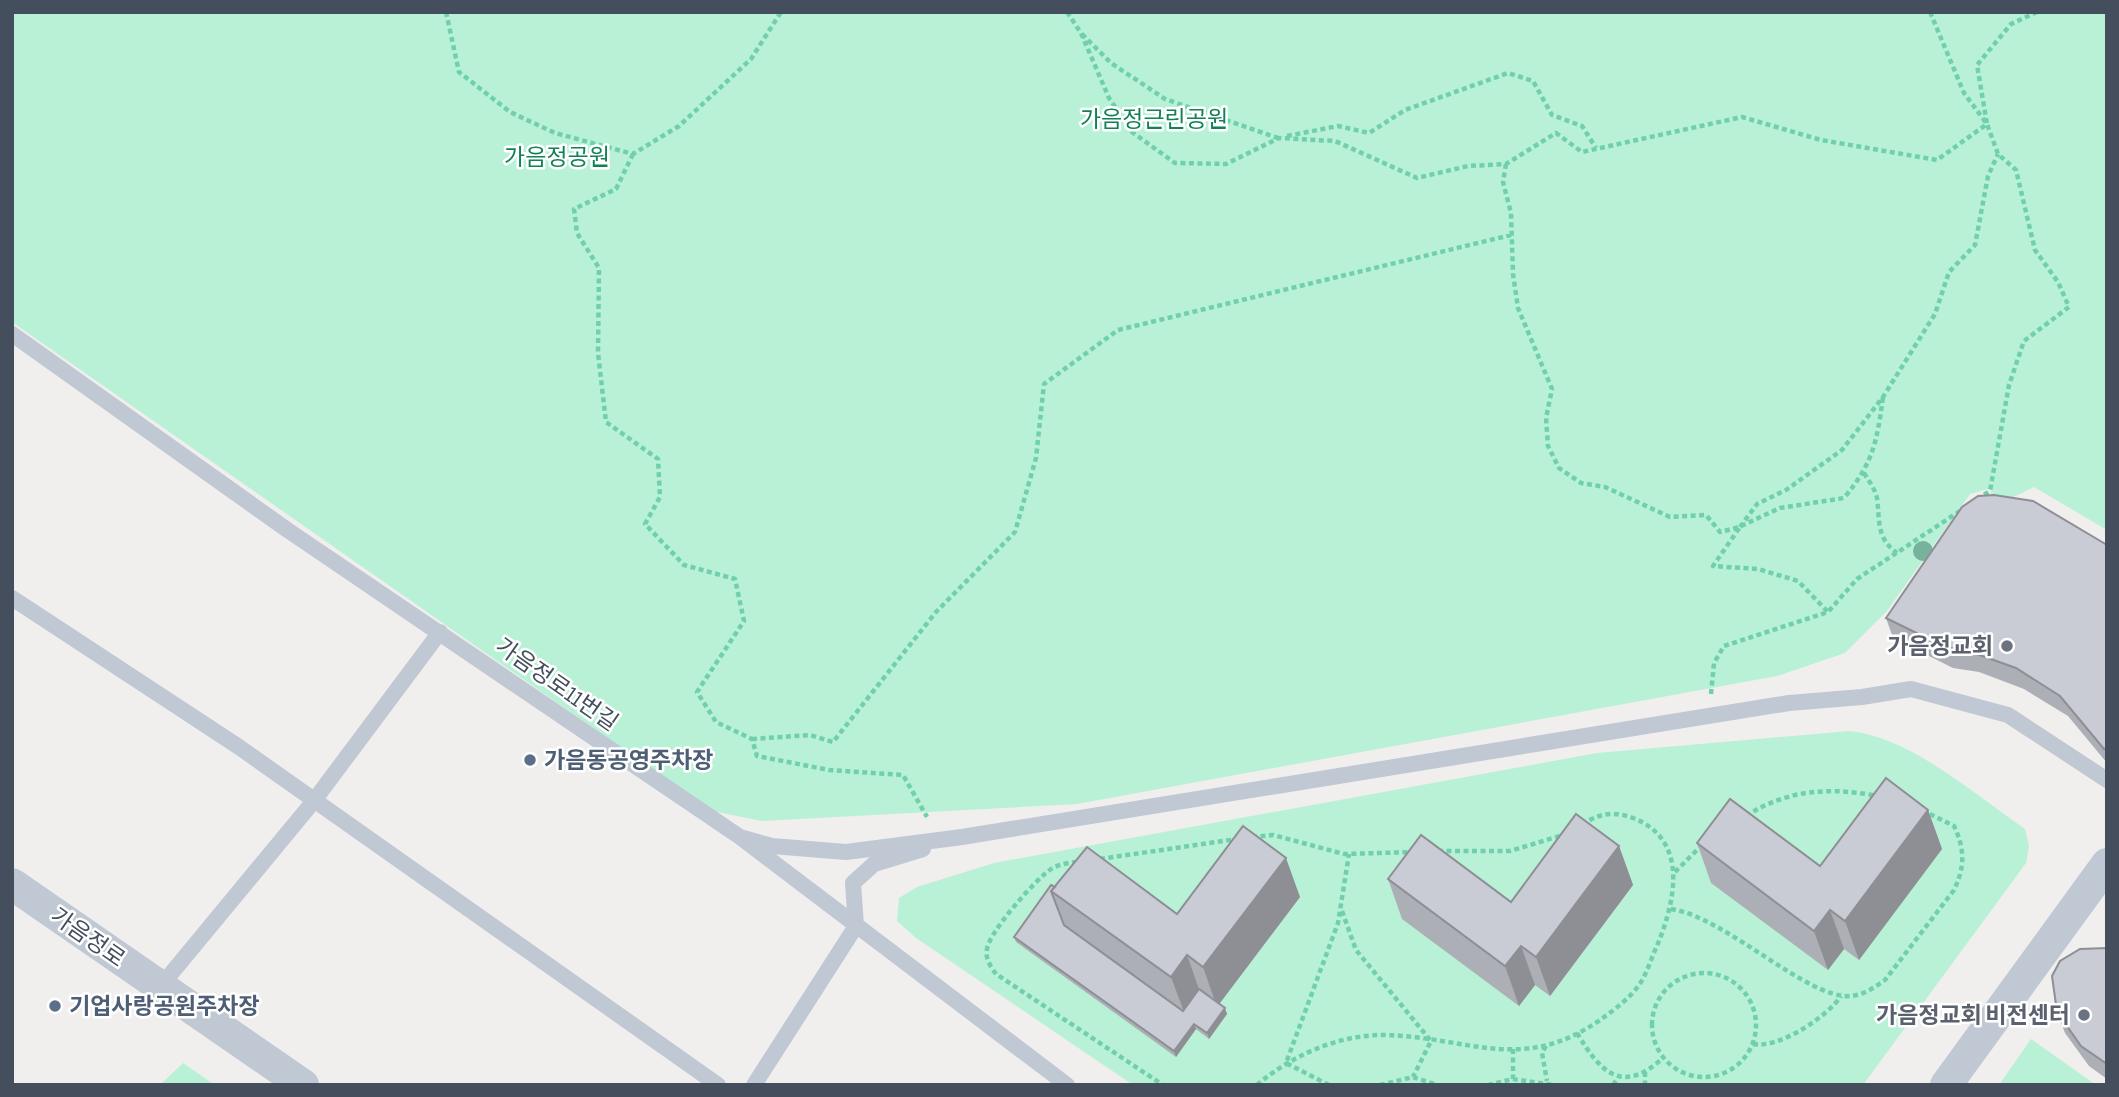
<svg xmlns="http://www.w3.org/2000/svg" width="2119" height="1097" viewBox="0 0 2119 1097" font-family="'Sofia Sans Condensed','Noto Sans KR',sans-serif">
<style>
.green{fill:#b9f1d6}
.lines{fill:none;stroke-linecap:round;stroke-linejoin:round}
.path{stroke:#70d0ad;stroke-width:4.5;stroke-dasharray:5 3.5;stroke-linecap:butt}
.service{stroke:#c0c8d4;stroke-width:16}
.minor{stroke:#c0c8d4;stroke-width:32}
.tree{fill:#76b29c}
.wall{fill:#adafb6}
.shaded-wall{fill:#8d8f94}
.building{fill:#c9ccd4;stroke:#8d8f94;stroke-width:2}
.worship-dot{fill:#6b7280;stroke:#fff;stroke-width:2.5}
.service-dot{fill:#5c6f8a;stroke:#fff;stroke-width:2.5}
.labels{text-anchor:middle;stroke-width:5;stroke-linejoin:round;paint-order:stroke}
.park-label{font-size:23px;fill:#128158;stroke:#fff}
.worship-label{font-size:23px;font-weight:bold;fill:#5b616d;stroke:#fff;text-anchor:end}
.street-label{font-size:23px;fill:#454e5c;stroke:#fff}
.service-label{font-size:23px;font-weight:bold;fill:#4e5e75;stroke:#fff;text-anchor:start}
</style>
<rect width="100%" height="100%" fill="#f1eeee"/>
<path class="green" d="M12,12h2095v518l-73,-43 -43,21v-20l-21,6 -83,117 -42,42 -68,23 -700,128 -315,17 -50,-10 -700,-489z
M1850,731c60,6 124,63 175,98l4,17 -3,17 -163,222h-730l-217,-147 -19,-17 2,-23 18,-11 77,-24 603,-110z
M2031,1039l65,46h-97z
M183,1063l32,22h-55z"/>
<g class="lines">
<path class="path" d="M446,12l13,60 51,40 45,21 78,21 46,-28 72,-67 30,-47
M1067,12l14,21 28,65 23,34 43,31 51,1 53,-26 56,3 82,37 51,-12 38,-2 50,-31 26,19 160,-35 79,23 116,20 50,-36 -10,-59 34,-41 26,-12
M1930,12l34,81 23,31 11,30 18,16 19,80 23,32 11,25 -45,34 -15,44 -19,106 -11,7
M1082,34l29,29 54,36 113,39
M1287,136l51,-10 31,7 36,-23 103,-37 25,8 19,34 30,11 14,22
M633,154l-17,35 -42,20 3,24 22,35 -1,85 8,69 52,37 2,38 -15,27 39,41 51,14 9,42 -47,71 19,30 36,17 5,17 72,14 74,5 24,42
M1506,164l-3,18 8,31 2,61 5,34 34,81 -6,29 2,28 11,22 22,15 24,4 65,30 36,-2 14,17 20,-5 -27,39 45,3 40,12 30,31
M1864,473c5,8 11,16 13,25 3,23 -1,40 20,55
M1741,526l39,-18 64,-10c29,-35 33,-56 39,-101
M1740,527l17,-23 29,-14 56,-40 41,-53 52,-83 14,-42 26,-27 13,-69 10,-22
M1711,694l3,-31 10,-17 104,-34 29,-33 106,-70
M752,739l58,-4 23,7 103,-130 79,-80 21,-74 8,-74 74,-54 393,-95
M1746,816c42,-27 84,-29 132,-20
M1252,837l21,-2 71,19 68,-2
M1438,851h72l53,-16
M1100,859l137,-20
M1077,862c-9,1 -18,2 -26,7 -15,10 -62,63 -64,80 -2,10 4,18 9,25l167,111
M1675,872l26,-26
M1671,909c55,8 137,91 180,87 13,-1 24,-9 34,-16l69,-90c11,-23 11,-41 0,-64l-28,-14
M1342,911l14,39 75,91 -18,36
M1652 1025a52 52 0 1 1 104 0a52 52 0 1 1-104 0Z
M1577,1033c24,40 45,62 86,25
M1753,1044c26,5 74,-27 88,-48
M1546,1046l-4,7 5,28
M1513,1049v30
M1645,1072v13
M1257,1085c34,-29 80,-50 126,-50 83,1 138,40 217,-15 14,-10 29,-21 39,-35 8,-11 12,-27 18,-39 18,-44 33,-106 -24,-128 -19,-7 -33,-5 -50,6
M1329,1085l-43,-22 52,-140 11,-69
M1380,1085l33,-8 24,8
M1488,1085l25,-6 41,6
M1613,1085l5,-7"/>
<path class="service" d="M12,334l274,195 454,308 327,248
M12,598l227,149 479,338
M740,837l32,9 74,6 116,-15 827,-134 73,-6 49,-8 97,26 99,65
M160,987l153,-185 127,-170
M754,1085l102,-159 -3,-43 21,-19 49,-15"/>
<path class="minor" d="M12,884l291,201
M1946,1085l161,-221"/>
</g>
<circle class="tree" cx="1923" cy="551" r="10"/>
<path class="wall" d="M2107,545v218l-39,-47 -44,-27 -45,-17 -26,-4 -60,-30 -7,-20z
M1928,810l14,39 -83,111 -15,-11 -16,21 -117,-87 -14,-40 123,23z
M1619,846l14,39 -83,111 -15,-11 -16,21 -117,-87 -14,-40 123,23z
M1055,887l122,27 123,-17 -81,107 8,10 -18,25 -13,-10 -20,28 -160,-115 -2,-5z
M2107,948v131l-18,-13 -24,-33 -8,-21z"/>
<path class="shaded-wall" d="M1928,810l14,39 -83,111 -14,-39z
M1619,846l14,39 -83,111 -14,-39z
M1286,858l14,39 -83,110 -14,-40z
M1830,910l14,39 -16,21 -14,-39z
M1521,946l14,39 -16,21 -14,-40z
M1187,955l14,40 -15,22 -15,-40z
M1225,1008l2,6 -18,25 -2,-6z
M1194,1024l2,5 -20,28 -2,-6z"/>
<path class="building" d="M1994,495l39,6 74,44v203l-3,1 -44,-53 -44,-28 -45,-16 -26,-5 -59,-29 76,-111 16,-11z
M1886,778l42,32 -83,111 -15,-11 -16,21 -117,-88 33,-44 90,67z
M1576,814l43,32 -83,111 -15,-11 -16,20 -117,-87 33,-44 90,67z
M1243,826l43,32 -83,109 -16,-12 -16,22 -120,-86 36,-44 90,67z
M1051,885l4,2 -4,4 13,34 119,86 16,-22 26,19 -18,25 -13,-9 -20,27 -160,-114z
M2107,948v116l-26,-18 -24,-34 -5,-36 8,-15 20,-12z"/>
<g class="worship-dot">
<circle cx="2007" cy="646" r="7"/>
<circle cx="2084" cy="1015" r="7"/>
</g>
<g class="service-dot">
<circle cx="530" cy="760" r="7"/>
<circle cx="55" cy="1006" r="7"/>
</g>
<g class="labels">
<g class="park-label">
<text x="1154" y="127">가음정근린공원</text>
<text x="557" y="165">가음정공원</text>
</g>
<g class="worship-label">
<text x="1993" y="654">가음정교회</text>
<text x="2070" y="1023">가음정교회 비전센터</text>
</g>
<g class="street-label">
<text transform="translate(557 684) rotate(35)" y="8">가음정로11번길</text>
<text transform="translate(88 937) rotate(35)" y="8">가음정로</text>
</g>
<g class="service-label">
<text x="544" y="768">가음동공영주차장</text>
<text x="69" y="1014">기업사랑공원주차장</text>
</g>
</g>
<rect width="2119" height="1097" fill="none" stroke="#454e5c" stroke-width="28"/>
</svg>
